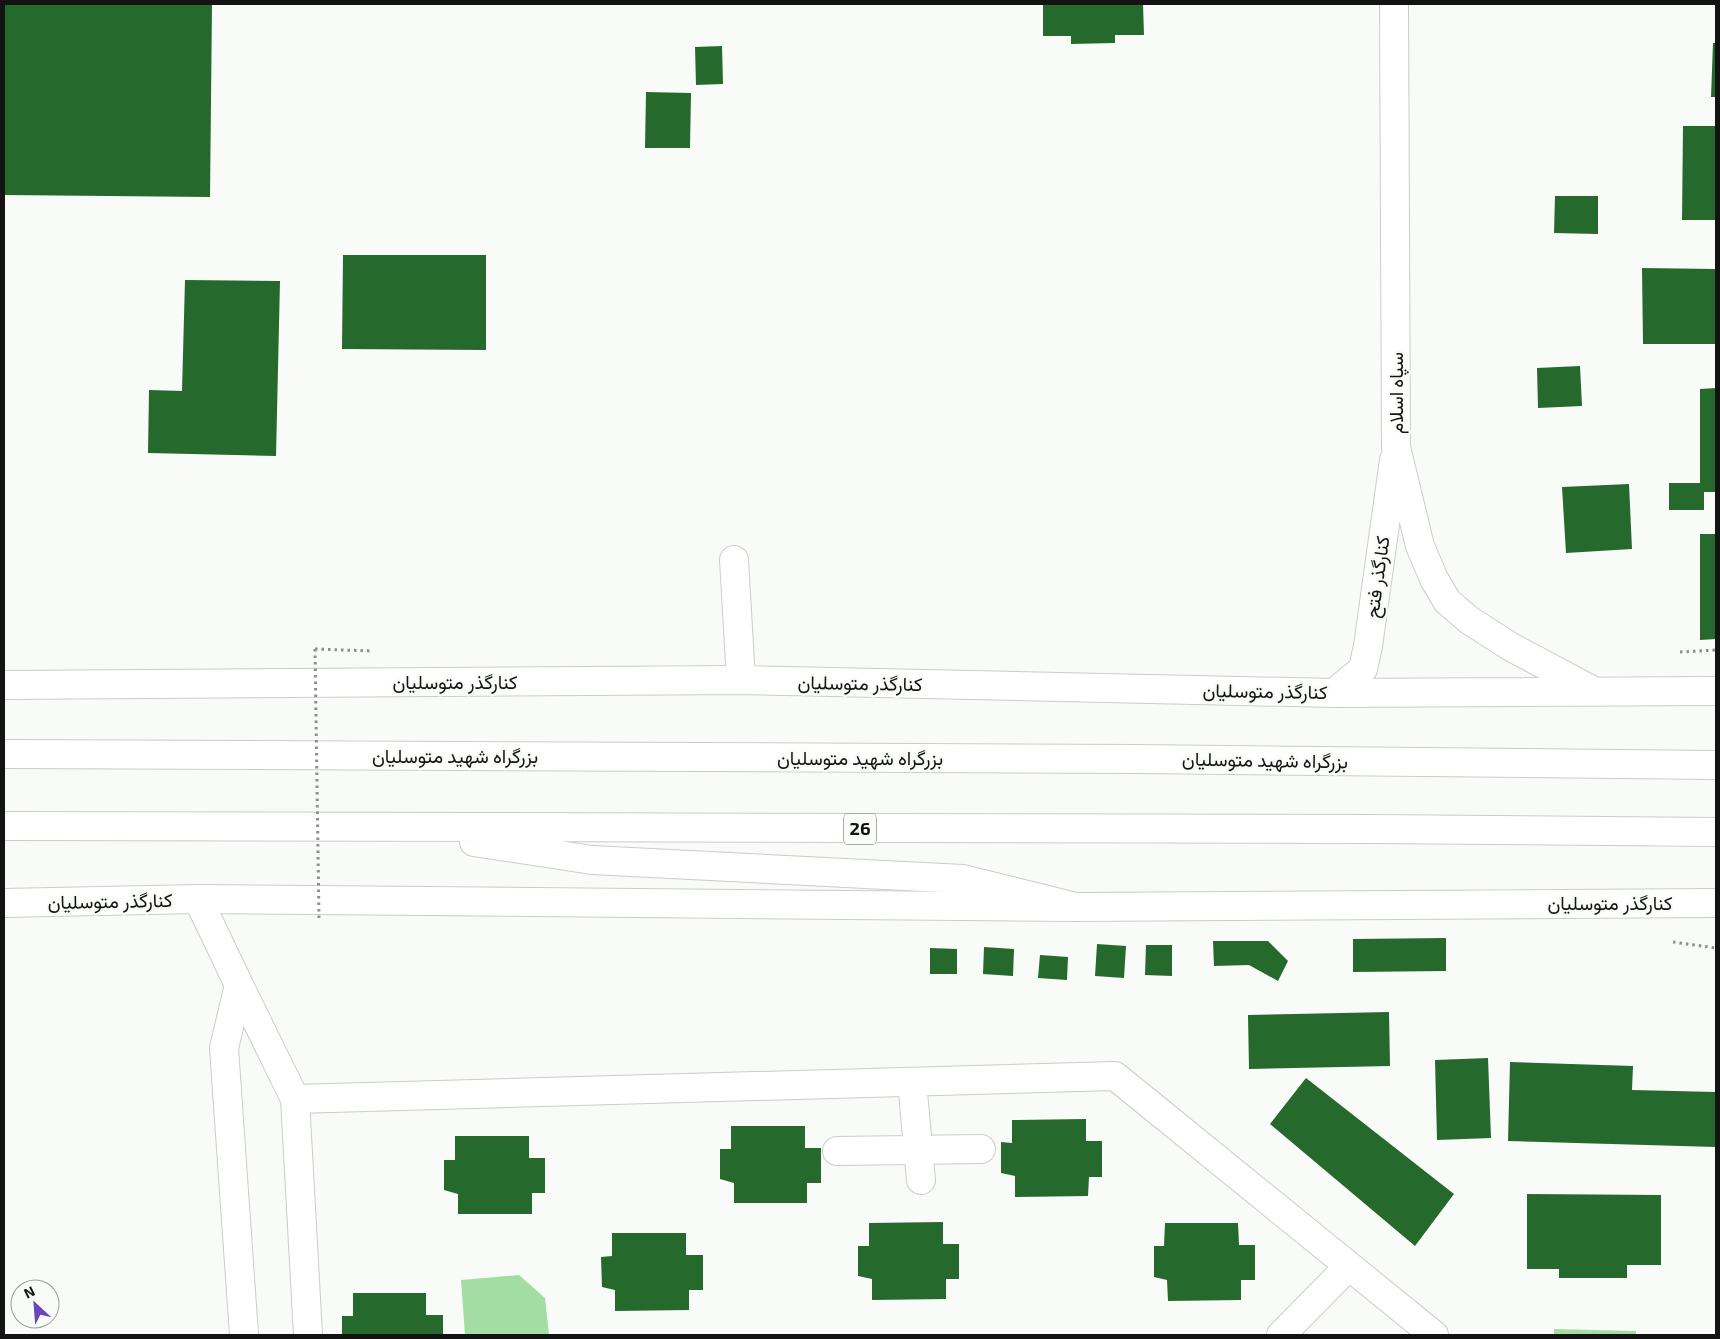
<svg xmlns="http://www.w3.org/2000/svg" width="1720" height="1339" viewBox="0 0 1720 1339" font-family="'Exo 2',Vazirmatn,sans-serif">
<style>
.green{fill:#a3dda3}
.building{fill:#26692c}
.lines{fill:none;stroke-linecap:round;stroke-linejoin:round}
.minor-casing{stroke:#cbcdca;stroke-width:30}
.major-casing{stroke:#cbcdca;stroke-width:30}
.highway-casing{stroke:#cbcdca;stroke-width:30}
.path{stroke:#8d8f8d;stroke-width:3;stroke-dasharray:2.5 4;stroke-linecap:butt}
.minor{stroke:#fff;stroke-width:28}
.major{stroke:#fff;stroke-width:28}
.highway{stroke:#fff;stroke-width:28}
.path-bridge{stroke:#8d8f8d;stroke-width:3;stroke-dasharray:2.5 4;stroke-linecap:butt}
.labels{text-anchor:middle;stroke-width:5;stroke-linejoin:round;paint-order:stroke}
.shield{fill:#f8fbf8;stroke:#575957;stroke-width:1}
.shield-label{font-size:18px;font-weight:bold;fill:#121312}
.street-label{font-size:19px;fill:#121312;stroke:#f8fbf8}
</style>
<rect width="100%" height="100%" fill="#f8fbf8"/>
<path class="green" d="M519,1275l26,23 4,37h-84l-4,-55z
M1554,1329l82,2v4h-82z"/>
<path class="building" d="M4,4h208l-2,193 -206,-2z
M1043,4h100l1,31h-29v8l-44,1v-8h-28z
M1713,43h3v54h-5z
M722,46l1,38 -27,1 -1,-38z
M646,92l45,1 -1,55h-45z
M1683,126h33v94h-34z
M1555,196h43v38l-44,-1z
M343,255h143v95l-144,-1z
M1642,268l74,1v75h-73z
M185,280l95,1 -4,175 -128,-3 1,-63 33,1z
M1580,366l2,40 -44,2 -1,-40z
M1716,388v104h-12v18h-35v-27h31v-94z
M1629,484l3,65 -66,4 -4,-66z
M1700,534h16v105l-16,1z
M1446,938v33l-93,1v-33z
M1213,941h55l20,20 -10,20 -29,-16 -35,1z
M1097,944l29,2 -2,32 -29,-2z
M1146,945h26v31l-27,-1z
M984,947l30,2 -1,27 -30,-2z
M930,948l27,1v25h-27z
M1040,955l28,2 -1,23 -29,-2z
M1389,1012l1,54 -141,3 -1,-54z
M1488,1058l3,80 -54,2 -2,-80z
M1510,1062l123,4 -1,24 84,2v55l-208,-6z
M1306,1078l148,116 -39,52 -145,-122z
M1086,1119v22h16v36h-13l-1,19 -73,1v-21l-14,-3v-31l11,1v-23z
M731,1126h74v22h16v35h-14v20h-73v-20l-14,-4v-30h11z
M455,1136h74v22h16v35h-13v21h-74v-20l-14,-4v-30h11z
M1527,1194l134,1v70h-34v13h-68v-9h-32z
M943,1222v22h16v35h-13v20l-74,1v-21l-14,-3v-30h11v-23z
M1165,1223h73l1,22h16v35h-14v20l-73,1 -1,-21 -13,-3v-31h10z
M612,1233h74v22h17v35h-14v20l-74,1v-21l-13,-3 -1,-30 11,-1z
M353,1293h73v22h17v20h-101v-19h11z"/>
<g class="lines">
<defs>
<path id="minor" d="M734,560l7,120
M198,899l41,86 -15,63 20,287
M239,985l56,114 13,236
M912,1082l9,98
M295,1099l820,-23 319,259
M837,1151l144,-2
M1281,1335l68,-69"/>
<path id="major" d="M1394,4l2,443 24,99 14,33 13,22 22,19 42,27 79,42
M4,685l737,-5 593,13 382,-2
M1334,693l29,-24 5,-23 26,-186
M4,903l194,-4 878,8 640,-4"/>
<path id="highway" d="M4,754l1132,5 580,6
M4,826l1365,3 347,3
M474,842l118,18 371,19 113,28"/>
</defs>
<use href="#minor" class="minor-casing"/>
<use href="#major" class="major-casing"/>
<use href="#highway" class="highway-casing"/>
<path class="path" d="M315,649l57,2
M1680,652l36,-2
M1673,942l43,6"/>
<use href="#minor" class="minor"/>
<use href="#major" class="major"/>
<use href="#highway" class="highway"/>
<path class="path-bridge" d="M315,649l4,270"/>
</g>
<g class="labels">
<rect class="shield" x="844" y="813.5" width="32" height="31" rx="4"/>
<g class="shield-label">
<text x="860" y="835">26</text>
</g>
<g class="street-label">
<text transform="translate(1396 393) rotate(-90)" y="7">سپاه اسلام</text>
<text transform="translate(1377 577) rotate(-82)" y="7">کنارگذر فتح</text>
<text x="455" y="689">کنارگذر متوسلیان</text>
<text transform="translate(860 683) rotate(1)" y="7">کنارگذر متوسلیان</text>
<text transform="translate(1265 691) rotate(1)" y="7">کنارگذر متوسلیان</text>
<text x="455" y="763">بزرگراه شهید متوسلیان</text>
<text x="860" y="765">بزرگراه شهید متوسلیان</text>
<text transform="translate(1265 760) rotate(1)" y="7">بزرگراه شهید متوسلیان</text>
<text transform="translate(110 901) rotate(-1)" y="7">کنارگذر متوسلیان</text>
<text x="1610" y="910">کنارگذر متوسلیان</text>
</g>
</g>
<rect width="1720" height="1339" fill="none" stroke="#121312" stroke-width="10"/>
<g transform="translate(35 1304) rotate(334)"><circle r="24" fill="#f8fbf8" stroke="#9c9e9c"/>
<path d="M0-4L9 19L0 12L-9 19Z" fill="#6d44bc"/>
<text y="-8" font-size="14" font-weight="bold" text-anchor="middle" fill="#121312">N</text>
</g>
</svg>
